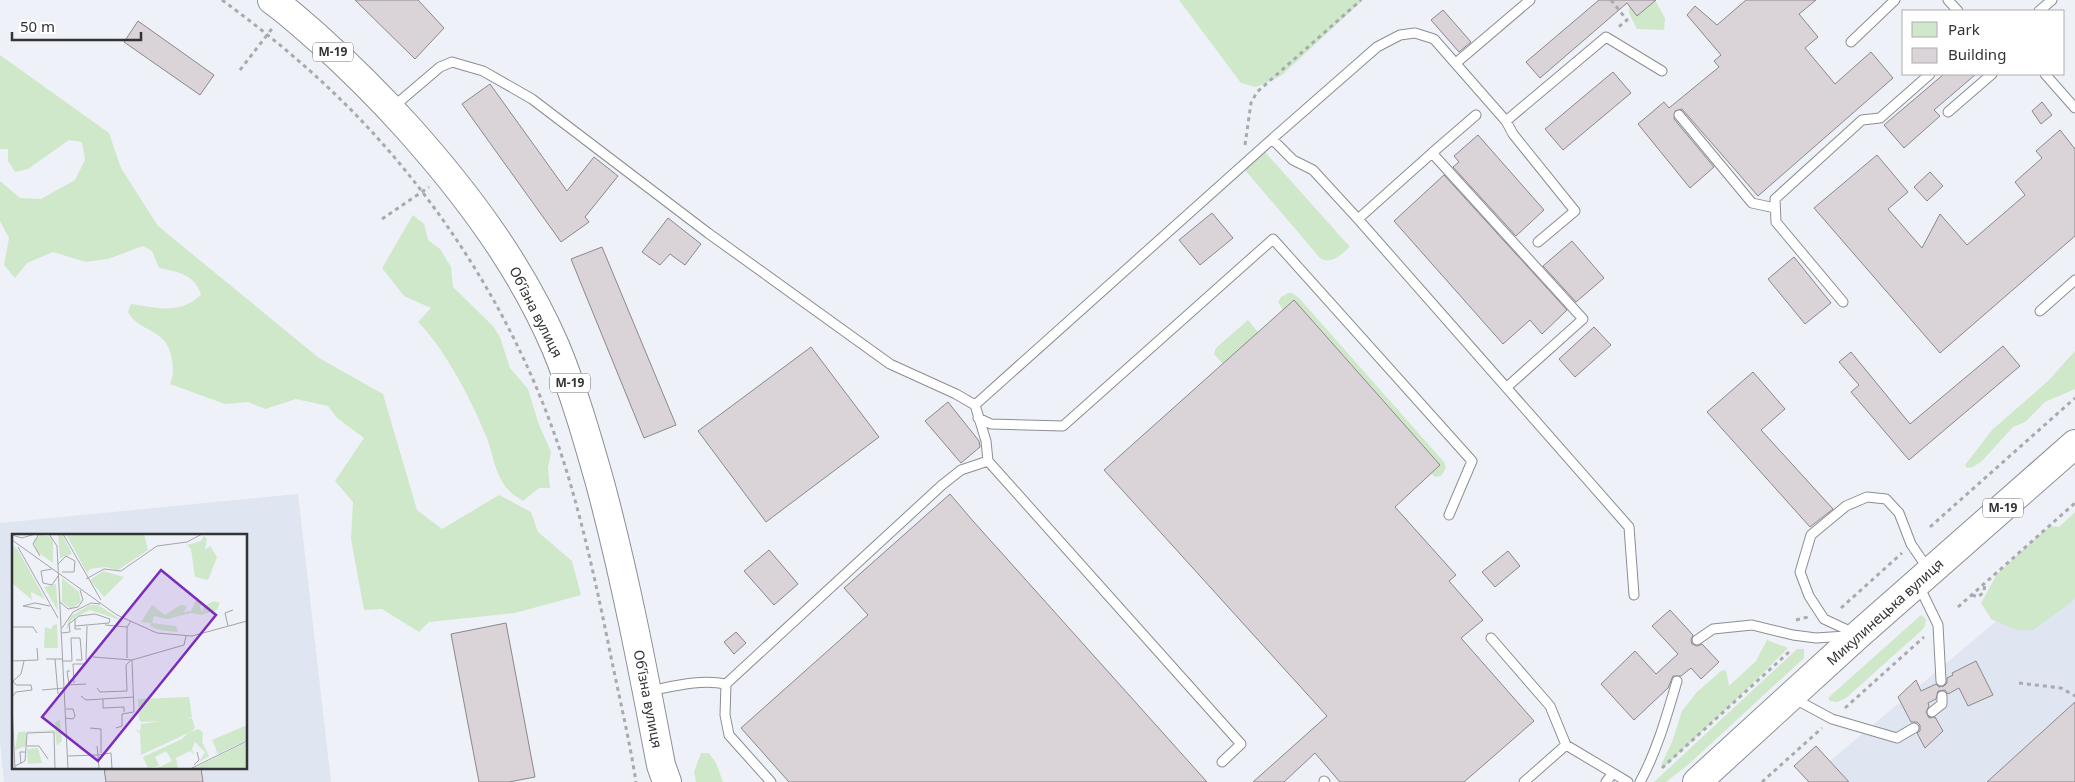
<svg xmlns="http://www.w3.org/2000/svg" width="2075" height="782" viewBox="0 0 2075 782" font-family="'Noto Sans',sans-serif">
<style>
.built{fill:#dfe5f1;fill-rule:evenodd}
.green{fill:#cfe8ca}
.building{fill:#dad4d9;stroke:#8c878a}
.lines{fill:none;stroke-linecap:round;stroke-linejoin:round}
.lane-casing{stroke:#8c8e94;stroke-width:11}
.highway-casing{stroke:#8c8e94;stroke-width:30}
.path{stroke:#a8aaaf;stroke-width:3;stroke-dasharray:4 4;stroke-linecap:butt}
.lane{stroke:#fff;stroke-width:9}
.highway{stroke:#fff;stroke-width:28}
.labels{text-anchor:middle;stroke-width:5;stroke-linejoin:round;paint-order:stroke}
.shield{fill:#fff;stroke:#707072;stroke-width:1}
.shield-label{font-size:12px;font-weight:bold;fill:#323335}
.street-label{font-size:14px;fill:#323335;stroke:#fff}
.inset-road{fill:none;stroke:#a3a5a9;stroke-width:1}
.view{fill:#7b2cbf;fill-opacity:0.15;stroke:#7b2cbf;stroke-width:2.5}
.inset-edge{fill:none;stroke:#323335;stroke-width:2.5}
</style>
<rect width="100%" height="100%" fill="#eef1f7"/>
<path class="built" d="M298,494l33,288h-327l-4,-40v-219zM14,536h232v232h-232z
M2075,555v227h-270z"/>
<path class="green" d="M1179,0h184l-82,76 -25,11 -15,-4z
M1630,0h25l10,18 -1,12 -27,-1 -8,-16z
M0,55l109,78 12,35 37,58 161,132 64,36 34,116 25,19 57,-34 32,17 7,20 34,29 9,34 -66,18 -86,9 -10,10 -37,-23 -18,1 -13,-71 2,-37 -18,-21 29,-43 -27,-20 -9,-12 -32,-7 -31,10 -17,-7 -23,2 -55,-20c4,-9 3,-15 2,-24 -5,-34 -31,-25 -44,-48l3,-8c29,4 47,11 70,-9 -6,-21 -23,-23 -42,-27l-7,-17 -9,-5 -35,13 -22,3 -33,-10 -26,11 -12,15 -11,-13 5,-27 -9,-17v-40l20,17 21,1 34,-19 10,-20 -3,-18 -13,-2 -41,29 -13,3 -7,-11v-12h-8z
M1265,152l85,95c-10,8 -18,18 -30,11l-75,-88z
M413,215l11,9 4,16 12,9 11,18 2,20 40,39 7,11 10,31 18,21 10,33 13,30 -3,16 2,20h-11l-16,13c-6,-4 -14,-9 -18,-15 -11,-15 -12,-33 -19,-50 -14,-35 -41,-87 -68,-114l13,-14 -27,-12 -22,-28z
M1288,293h4l7,5 145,164 2,6 -5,8 -6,1 -4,-4 9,-8 -146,-165 -11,10 -5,-8 3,-5z
M1248,320l10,12 -35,32 -9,-10 2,-6z
M2075,351v38l-30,13 -20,20 -12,5 -31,34 -9,6 -6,1 -2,-3 27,-35 56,-49z
M2075,512v84l-2,5 -40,29h-16l-26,-11 -10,-16 16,-29 41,-38 13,-10 8,1z
M1921,615l5,4 -1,7 -4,5 -75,67 -9,4 -7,-1 -2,-3z
M1767,640l21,8 -49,49 -75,70 -3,-2 11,-23 10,-31 15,-19 24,-21 5,-1 3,16 27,-25z
M1797,649h7v9l-115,106 -23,18h-12z
M701,753h8l7,10 7,19h-27l-2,-10z"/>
<path class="building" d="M355,0h63l26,28 -29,31z
M1599,0h57l-19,16 -10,-13 -87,75 -14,-16z
M1746,0h70l-17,14 19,23 -13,11 30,36 36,-32 22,26 -135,118 -76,-87 -7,2 -1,8 40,48 -24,21 -52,-64 26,-22 5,6 50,-41 -5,-6 7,-6 -34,-40 8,-9 22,19z
M1443,10l28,32 -12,10 -28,-32z
M138,21l76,54 -14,20 -76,-53z
M1613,72l18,21 -68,57 -18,-21z
M1944,74h32l-42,36 6,6 -36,32 -20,-23z
M490,84l77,107 27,-34 24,19 -33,41 4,5 -28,20 -99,-138z
M2042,102l10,13 -11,9 -9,-13z
M2060,130l15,19v87l-135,117 -126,-145 63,-53 31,37 -20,17 34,39 18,-34 27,31 58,-50 -10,-13 27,-24 -6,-7z
M1478,135l66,75 -28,26 -63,-69 6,-5 -5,-6z
M1930,172l13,14 -16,15 -13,-14z
M1444,175l123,135 -25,24 -12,-14 -27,24 -109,-123z
M1212,213l21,25 -33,27 -21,-25z
M668,218l33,26 -16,21 -15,-11 -10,11 -18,-13z
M1572,241l32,37 -28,24 -33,-36z
M602,247l74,178 -32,13 -73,-179z
M1794,257l37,46 -26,21 -37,-45z
M1294,300l146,165 -45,42 61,68 -7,6 34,39 -22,18 73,83 -70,61h-124l-25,-29 -31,29h-31l74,-66 -223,-246z
M1594,327l17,18 -36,32 -16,-18z
M2003,346l17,20 -111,94 -58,-68 8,-7 -20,-23 12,-10 59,72z
M811,347l68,90 -113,85 -68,-91z
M1753,372l32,37 -24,21 72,79 -23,18 -103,-115z
M948,402l31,39 1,6 -19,16 -36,-42z
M950,494l23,27 234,261h-418l-48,-54 127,-113 -24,-27z
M769,550l29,34 -24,21 -30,-34z
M1508,551l12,15 -25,21 -13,-15z
M1670,610l23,25 -2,5 1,4 5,2 5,-2 17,18 -18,17 -10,-11 -10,8h-8l-5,12 -34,32 -33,-36 34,-33 21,23 22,-20 -26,-28z
M506,623l29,154 -26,5h-30l-28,-148z
M736,632l10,11 -12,11 -10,-12z
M1976,661l17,34 -25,11 -9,-18 -11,6 -3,-4 -7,1 -2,8 -8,4 1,3 -3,6 3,6 6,-1 8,14 -18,17 -8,-15 3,-2v-6l-3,-3h-6l-13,-25 18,-17 5,11 15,-7 3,3 5,-1 3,-3v-5l6,-3 -1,-2z
M2075,702v80h-88z
M1816,746l33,36h-40l-15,-16z
M104,768h97l2,14h-97z"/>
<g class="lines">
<defs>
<path id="lane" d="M1948,0l10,11
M2039,11l13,-11
M1851,42l44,-42
M1456,63l74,-63
M2045,74l30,34
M393,107l47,-40 12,-5 31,9 49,28 176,134 182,131 66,30 19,11 11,36 2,20 253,283 -19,18
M1948,112l44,-38
M1476,115l-44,38 151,166 -76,68
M1679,115l73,88 23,5
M1506,121l7,13 62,77 -37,31
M1272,139l21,21 20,10 45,49 271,308 5,68
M1358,219l74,-66
M1843,302l-67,-80 -1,-23 87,-79 18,-2 50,-44
M2040,311l35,-31
M975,405l297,-266 105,-92 23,-12 15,-2 19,6 72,82 100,-84 56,34
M978,418l13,6 72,2 210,-187 199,222 -23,54
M1919,586l19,39 3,56
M1854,633l-30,-14 -15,-23 -9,-24 11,-37 35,-29 21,-9 19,2 13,14 12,31 17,25
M1491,638l59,68 16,39 62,37
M1697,640l16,-11 39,-4 41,10 23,3 30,-2
M726,684l-1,31 4,20 42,47
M649,691c26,-5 51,-12 77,-7l216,-199 19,-15 27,-9
M1793,698l39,21 65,19 17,-10
M1932,712l10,-8v-8
M1324,781l1,1
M1524,782l42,-37
M1606,782l7,-9
M1640,782c17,-31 27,-67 37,-101"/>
<path id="highway" d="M272,0c17,12 32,26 48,40 31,28 60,57 88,88 59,66 113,138 148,220 18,44 31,89 44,135 25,93 43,187 61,282l6,17
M1697,782l161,-147 217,-191"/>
</defs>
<use href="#lane" class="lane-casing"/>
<use href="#highway" class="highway-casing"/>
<path class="path" d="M222,0c41,30 80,62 116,97 94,91 171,210 215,333 25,70 41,144 56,217 9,45 20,90 27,135
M1611,0l16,20 -11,9
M240,70l34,-44
M1245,145l6,-42 6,-11 104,-92
M382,219l47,-32
M1930,527l145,-129
M1972,595l6,2 6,-5 1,-9
M1958,607l117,-104
M1841,608l61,-55
M1796,620l12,-3
M2019,683l42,5 14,8
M1845,708l79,-71
M1662,768l127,-116
M1762,782l60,-54"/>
<use href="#lane" class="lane"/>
<use href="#highway" class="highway"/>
</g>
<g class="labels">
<g class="shield">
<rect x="313" y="42.5" width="40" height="19" rx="4"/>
<rect x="550" y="373.5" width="40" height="19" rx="4"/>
<rect x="1983" y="498.5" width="40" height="19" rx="4"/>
</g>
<g class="shield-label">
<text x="333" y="56">М-19</text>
<text x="570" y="387">М-19</text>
<text x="2003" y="512">М-19</text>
</g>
<g class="street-label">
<text transform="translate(536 312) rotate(63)" y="5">Обʼїзна вулиця</text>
<text transform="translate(1885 612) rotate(-42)" y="5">Микулинецька вулиця</text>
<text transform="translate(648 699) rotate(79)" y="5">Обʼїзна вулиця</text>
</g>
</g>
<g transform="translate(12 534)">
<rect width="235" height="235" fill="#eef1f7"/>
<path d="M46,0h4l10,20 -12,4zM54,0h78l4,16 -30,20 -13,-3 -15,2 -3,4zM29,1l10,2 2,4v22l-17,-12 -2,-11zM192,2l3,3 -2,11 5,-4 7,11 -9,23 -13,-3 -4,-28 -4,-4 14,-4zM0,11l6,5 27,49 -14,-7 1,8 -20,-17zM91,37l21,6 -20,20 -14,-17zM50,44l17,14 2,10 -10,7 -9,-7zM44,50l2,27 -14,-24zM184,66l8,3 -4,3 2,6 2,-6 10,-5 6,2 -3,7 -16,5 -10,-2 -24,6 -13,-3 -2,7 24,3 2,6 -19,-2 -9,-4 1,-3 -10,-1 11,-17 13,10 15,-10 7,1 -3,6 7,-1zM78,71h8l25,16 -33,-11 -18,9 -6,12 3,-14zM45,90l1,24h-14l1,-21 6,2 2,-4zM177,163l3,20 -6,2 6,-1 3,10 -5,4 9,-3 4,4 -1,9 7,14 -10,6 6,-10 -10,-10 -3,7 2,6 -4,-4 -14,7 2,11h-23l17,-8 -6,-10 -11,6 4,9 -11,2 -5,-11 39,-18 6,-6 -47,22 -1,-22 -5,-4 5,2 1,-7 21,-3 -20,1 -3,-2 -1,-21zM48,186l2,21 -5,5 -2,-15 -29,1v14l-11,4 3,-18 38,-2 -1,-8zM235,191v15l-29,14 -6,-14zM235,208v27h-55zM26,214l4,15 -14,1 -1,-15z" fill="#cfe8ca"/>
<path class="inset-road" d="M27,0l-6,10 7,12M37,0l8,12 11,223M51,0l38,66M0,1l10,3 13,-4M0,6l105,75 40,18 35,3 55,-15M6,13l40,71M46,30l8,-8 9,5 -1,11h-12M40,35l-11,2 2,12 9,2 6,-9M74,45l18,-10 17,2 36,-25 30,-4 15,-8M48,68l8,7 10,-2 5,-7 -3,-10M29,75l-18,-3 12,-3 15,3M63,84v11h6M93,91l22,2M216,92l-3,-13 8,-3M0,93h21l4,6M50,94l11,-16 18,-9 9,1M50,99l8,-1 -1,-8 10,-8 16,-2 15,5 -1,4 -34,3M81,123l39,3 52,-15 2,-9M115,124v-31l4,-6M34,125h16M43,125l3,35M74,126l1,-34M0,127l26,-1 -1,-12M50,127h10l-1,-23h9l2,22h-6M62,149l-1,-19h12M57,150l-2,-13h3M55,151l19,-1M85,154l3,4 27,-1 -1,-26 5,-5M30,156l22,-2M69,162l5,4 48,-3M0,163l4,-5 16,-2 -1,-5h-15l-3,-4 8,-7 3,-13M91,165v9l21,-1v5M0,170l3,65M53,184l8,1 2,-3 -2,-7h-7M78,194l11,1v24M104,194l6,-2v-12l12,-2 -2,-52M15,212h12l9,13M85,212l1,9 13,-2 1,16M56,222l30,-1 1,14M9,230l-1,-12h5M182,231l5,-5 -2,-8M3,232l10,-5 2,-28 27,-1 1,37M178,235l57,-28"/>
<path class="view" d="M149,36l55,45 -118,146 -56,-44z"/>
<rect width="235" height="235" class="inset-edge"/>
</g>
<rect x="1902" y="10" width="162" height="65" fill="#ffffff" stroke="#adadae"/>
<rect x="1912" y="22" width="25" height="15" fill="#cfe8ca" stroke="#adadae"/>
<text x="1948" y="35" font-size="15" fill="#323335">Park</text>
<rect x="1912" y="48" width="25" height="15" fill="#dad4d9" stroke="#adadae"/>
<text x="1948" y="60" font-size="15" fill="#323335">Building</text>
<path d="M12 32v8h129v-8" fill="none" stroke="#323335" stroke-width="2.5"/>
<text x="20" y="32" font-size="15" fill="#323335" stroke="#ffffff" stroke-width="4" paint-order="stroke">50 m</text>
</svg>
